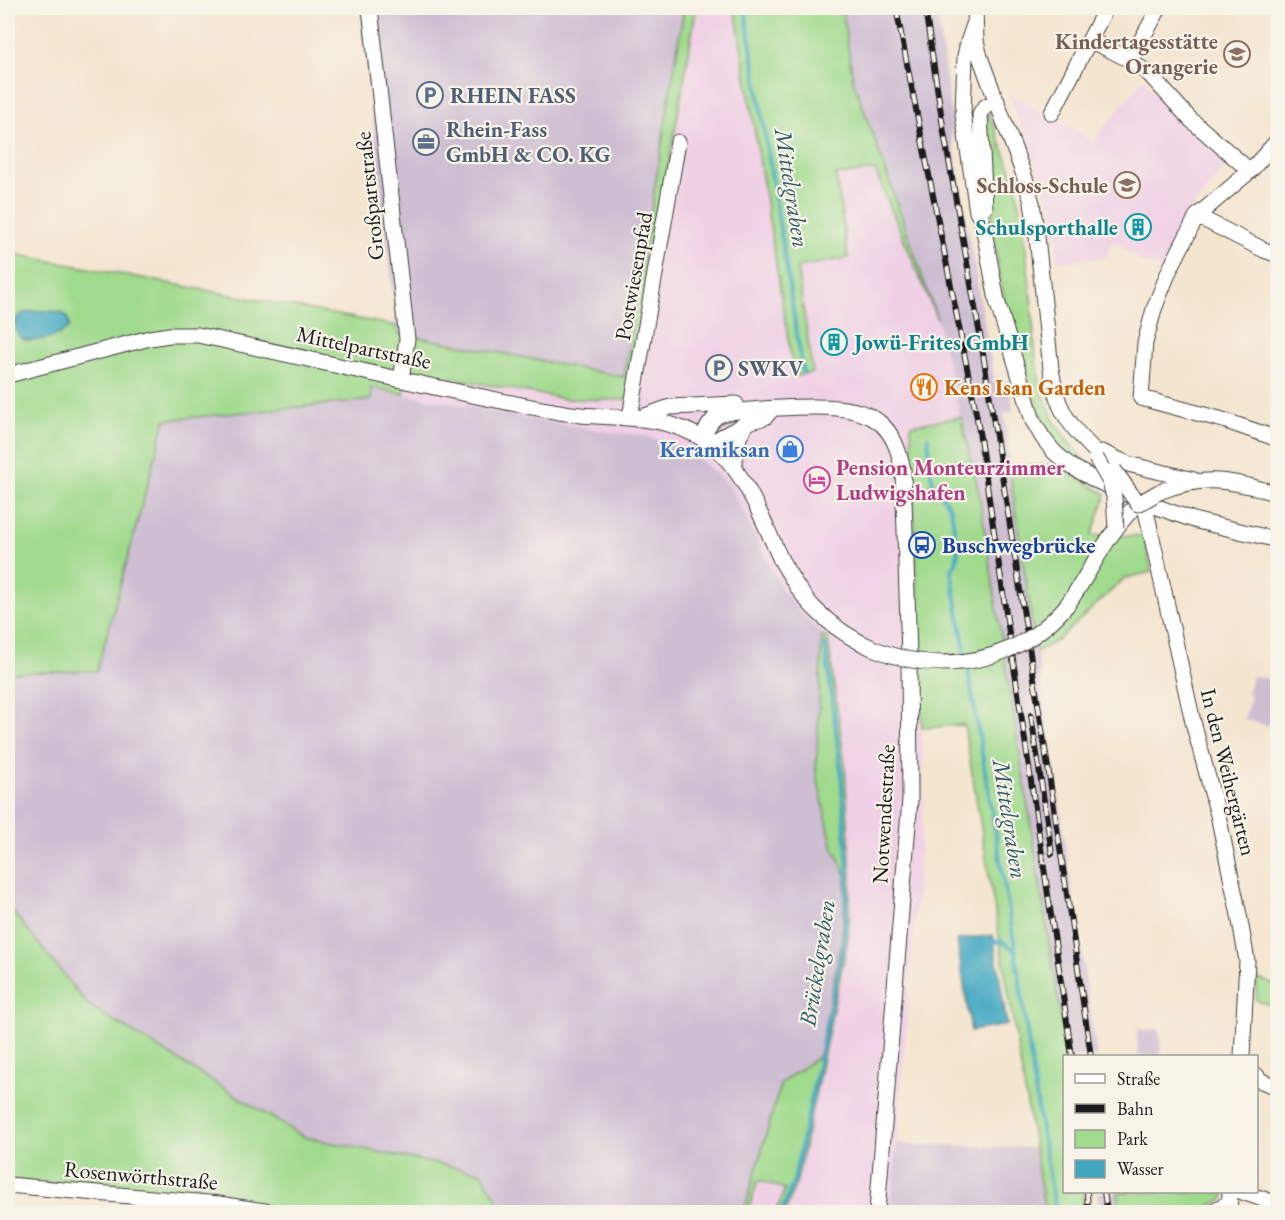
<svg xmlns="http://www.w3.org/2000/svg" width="1285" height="1220" viewBox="0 0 1285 1220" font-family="'EB Garamond',serif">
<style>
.built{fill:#f0d0e5}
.industrial{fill:#cebed2}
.green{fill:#a0da8d;stroke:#5e7b54;stroke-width:1.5}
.water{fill:#41a7c1;stroke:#2e626e;stroke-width:1.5}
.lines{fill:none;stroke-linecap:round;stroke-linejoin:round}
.stream{stroke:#41a7c1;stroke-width:4}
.minor-casing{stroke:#3c3a37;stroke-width:17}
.minor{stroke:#fff;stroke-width:15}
.rail-casing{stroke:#1c1c1c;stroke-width:6}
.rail{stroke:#f7f3e8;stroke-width:4;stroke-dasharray:11;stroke-linecap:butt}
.minor-bridge-casing{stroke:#3c3a37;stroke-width:17;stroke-linecap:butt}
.minor-bridge{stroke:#fff;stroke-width:15}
.labels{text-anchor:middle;stroke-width:4.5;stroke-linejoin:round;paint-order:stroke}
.education-label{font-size:22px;font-weight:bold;fill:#785e54;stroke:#f7f3e8;text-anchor:end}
.service-label{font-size:22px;font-weight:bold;fill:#4e5e75;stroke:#f7f3e8;text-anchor:start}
.street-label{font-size:22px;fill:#1c1c1c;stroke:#f7f3e8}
.culture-label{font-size:22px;font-weight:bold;fill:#0d838f;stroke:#f7f3e8;text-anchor:end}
.food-label{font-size:22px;font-weight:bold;fill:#c56008;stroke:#f7f3e8;text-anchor:start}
.shop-label{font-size:22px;font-weight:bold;fill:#366cbe;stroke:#f7f3e8;text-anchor:end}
.hotel-label{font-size:22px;font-weight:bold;fill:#b23c85;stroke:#f7f3e8;text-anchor:start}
.transit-label{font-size:22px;font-weight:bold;fill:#164399;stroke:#f7f3e8;text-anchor:start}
.water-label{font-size:24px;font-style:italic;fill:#2d5b66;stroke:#f7f3e8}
</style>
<rect width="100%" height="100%" fill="#f7f3e8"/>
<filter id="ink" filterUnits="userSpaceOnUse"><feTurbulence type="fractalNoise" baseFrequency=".0167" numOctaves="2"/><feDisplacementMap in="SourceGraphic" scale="12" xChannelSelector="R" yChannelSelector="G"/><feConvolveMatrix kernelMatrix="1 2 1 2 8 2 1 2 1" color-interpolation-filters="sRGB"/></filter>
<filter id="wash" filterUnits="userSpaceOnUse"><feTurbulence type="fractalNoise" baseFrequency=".008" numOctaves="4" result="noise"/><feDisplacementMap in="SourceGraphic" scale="24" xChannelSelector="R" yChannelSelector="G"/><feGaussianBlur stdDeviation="1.35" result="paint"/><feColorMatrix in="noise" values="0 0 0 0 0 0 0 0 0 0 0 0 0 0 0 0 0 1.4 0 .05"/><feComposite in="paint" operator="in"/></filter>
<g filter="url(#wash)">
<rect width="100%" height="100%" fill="#f4e5cf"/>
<path class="built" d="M706,8h29l59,368 19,-3 -16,-107 39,-90 39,-7 62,150 24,98 -50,9 11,302 2,76 -27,340 136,4 12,64h-597l-440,-57v-767l154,-39 242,44 4,-23 157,29 63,1 68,-390z
M1143,78l38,45 49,37 -38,49 -29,60 -20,-6 -31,-23 -6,18 -48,3 -6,-50 -44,-119 86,49z"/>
<path class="industrial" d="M360,8h324l-60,369 -227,-44z
M842,8h116l-1,11 -19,3 15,103 -2,7 44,251 13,-2 6,30 -10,2 4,30 1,23 88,590h-30l-88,-562 -42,-175 -56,-162 -28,-77z
M371,387l152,31 100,16 19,1 35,11 21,12 21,18 10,11 10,16 30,63 13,23 20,26 20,20 -6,138 16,71 14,30 -4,64 -23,118 -38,27 -37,129h-240l-22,-39 -178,-36 -216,-132 -80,-99v-233l89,-2 68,-251 206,-20z
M1252,676l25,5v7l-8,38 -25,-7 7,-23 -4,-2z
M1159,1029l2,27h-23l-1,-26z
M897,1144l136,4 12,64h-154z
M1097,1192h21l3,20h-21z"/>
<path class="green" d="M684,8h22l-10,2 -68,390 -63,-1 -157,-29 -4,24 -33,-7v13l-206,20 -68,251 -89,2v-420l388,73 2,7 226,44z
M735,8h107l11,72 28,77 56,162 -62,-149 -39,5 12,83 -51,9 16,106 -19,3z
M987,108l28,73 8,44 8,70 5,67 7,32 11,27 12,18 20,23 -4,2c-41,-24 -47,-62 -59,-104 -6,-20 -14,-41 -19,-61 -13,-63 -16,-127 -17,-191z
M961,417l18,77 88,562h-3v136h19v20h-38l-81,-487 -42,3 -11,-303z
M1055,464l51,30 -14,41 52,1 8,36 -27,6 -67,62 -22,12 -27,-186z
M822,635l6,4 17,128 6,107 -3,65 -51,242 -12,31h-9l9,-23 -27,-9 -10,32h-4l37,-129 38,-27 23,-118 4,-63 -14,-31 -16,-71z
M8,906l80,99 216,132 178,36 22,39h-207l-77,-12 -212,-20z
M1257,978l20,8v22l-21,-8z
M1118,1192h107l-1,7 -27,13h-76z"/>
<path class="water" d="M34,311c16,0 37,-4 35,17 -9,8 -37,17 -48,10 -5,-3 -6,-13 -6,-18l8,-7z
M993,935l14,90 -36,6 -14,-91z"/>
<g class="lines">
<path class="stream" d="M745,8l58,365
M928,437l3,36 3,16 10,9 7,12 7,41 -2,12 -5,8 15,86
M967,665l47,276 26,182 16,89
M994,942l7,-1 13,9
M782,1212l12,-32 51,-241 3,-64 -7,-104 -16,-127"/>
</g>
</g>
<g filter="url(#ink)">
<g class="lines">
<defs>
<path id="minor" d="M370,8l37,331 -6,41
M975,8l1,33 4,16 45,121 7,25 5,34 14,132c2,12 4,25 9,36 11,26 35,45 54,65
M975,22l-7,20 -3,14 -2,58 14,98 5,8 15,81 36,120 10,17 11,14 18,15 25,14 47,21 27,10 26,9 81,19
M1090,40l40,20 20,15 40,44 60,52
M1130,60l27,-48
M1052,113l54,-105
M1278,140l-28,31 -53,45 -28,55 -15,38 -9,34 -4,55 82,22 55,19
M985,208l-5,-93c3,-9 8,-10 17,-14
M1197,216l67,34 14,5
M8,375l142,-37 19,-3h29c109,23 216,49 324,70 20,4 39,8 59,10 47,4 84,-1 127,27 36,25 55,79 73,118
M630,417l48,-275
M642,417l28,-10 66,-3
M701,438c5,-7 9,-17 16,-22 13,-8 101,-10 119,-8 15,1 31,5 43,14 15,12 20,30 24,48l6,186 1,143 -33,413
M710,443l39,-21 16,-5 4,-4
M1102,452l26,12 66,16
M734,467c2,-16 2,-30 13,-43
M1159,492c46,-19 73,-11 119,2
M1144,502l49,220 25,93 21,100 8,46 -5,95
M1067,605c24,-33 40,-73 71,-101
M1256,1075l5,6 17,6
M8,1185l211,19 52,8
M1242,1192l36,12
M1211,1212l18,-9
M1229,1212l1,-20"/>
</defs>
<use href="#minor" class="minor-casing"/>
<use href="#minor" class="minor"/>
<defs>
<path id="rail" d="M896,8l81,410 95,638
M925,8l19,125 37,208 68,433 42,282
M1031,715l21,139
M1087,1192l1,20
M1104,1192l3,20"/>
</defs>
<use href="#rail" class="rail-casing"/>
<use href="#rail" class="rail"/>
<defs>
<path id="minor-bridge" d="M1096,458l14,24 4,15 2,31
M1114,470l24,34 21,-12
M781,560c10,17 20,35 34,49 70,70 186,75 252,-4"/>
</defs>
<use href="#minor-bridge" class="minor-bridge-casing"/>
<use href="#minor-bridge" class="minor-bridge"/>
</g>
</g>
<defs>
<symbol id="school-ring" viewBox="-11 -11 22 22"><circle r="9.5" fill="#f7f3e8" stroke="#8d6e63" stroke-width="1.5"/><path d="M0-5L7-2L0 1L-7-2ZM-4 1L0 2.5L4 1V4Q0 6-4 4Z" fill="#8d6e63"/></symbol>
<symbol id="parking-ring" viewBox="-11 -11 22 22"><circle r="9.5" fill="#f7f3e8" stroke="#5c6f8a" stroke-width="1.5"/><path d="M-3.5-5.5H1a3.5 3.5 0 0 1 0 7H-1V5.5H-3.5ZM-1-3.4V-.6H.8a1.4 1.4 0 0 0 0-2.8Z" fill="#5c6f8a"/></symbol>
<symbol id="office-ring" viewBox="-11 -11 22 22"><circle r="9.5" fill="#f7f3e8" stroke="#5c6f8a" stroke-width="1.5"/><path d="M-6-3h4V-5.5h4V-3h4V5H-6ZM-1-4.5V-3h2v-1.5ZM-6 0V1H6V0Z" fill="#5c6f8a"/></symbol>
<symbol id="building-ring" viewBox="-11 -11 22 22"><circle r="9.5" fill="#f7f3e8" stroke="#0f9aa8" stroke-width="1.5"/><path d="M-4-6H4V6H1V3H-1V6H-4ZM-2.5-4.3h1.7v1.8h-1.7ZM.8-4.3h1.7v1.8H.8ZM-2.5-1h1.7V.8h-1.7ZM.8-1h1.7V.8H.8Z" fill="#0f9aa8"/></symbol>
<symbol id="restaurant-ring" viewBox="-11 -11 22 22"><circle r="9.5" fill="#f7f3e8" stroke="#e8710a" stroke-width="1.5"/><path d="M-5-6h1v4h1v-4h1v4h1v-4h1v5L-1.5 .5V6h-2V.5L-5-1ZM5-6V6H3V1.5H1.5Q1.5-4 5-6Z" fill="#e8710a"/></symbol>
<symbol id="shop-ring" viewBox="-11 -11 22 22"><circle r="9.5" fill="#f7f3e8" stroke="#3f7fe0" stroke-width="1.5"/><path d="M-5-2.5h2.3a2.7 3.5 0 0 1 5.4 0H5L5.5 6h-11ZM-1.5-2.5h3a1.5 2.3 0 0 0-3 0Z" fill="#3f7fe0"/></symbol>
<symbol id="hotel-ring" viewBox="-11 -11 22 22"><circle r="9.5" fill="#f7f3e8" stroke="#d1479c" stroke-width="1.5"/><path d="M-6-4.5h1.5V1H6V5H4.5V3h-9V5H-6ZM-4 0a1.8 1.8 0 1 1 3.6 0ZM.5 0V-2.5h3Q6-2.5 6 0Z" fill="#d1479c"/></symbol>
<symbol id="bus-ring" viewBox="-11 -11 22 22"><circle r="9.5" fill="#f7f3e8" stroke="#1a4fb4" stroke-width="1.5"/><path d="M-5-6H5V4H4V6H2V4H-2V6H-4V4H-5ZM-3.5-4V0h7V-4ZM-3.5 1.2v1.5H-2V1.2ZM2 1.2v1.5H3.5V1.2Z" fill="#1a4fb4"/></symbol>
</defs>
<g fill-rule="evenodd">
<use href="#school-ring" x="1222" y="39" width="30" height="30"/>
<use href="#parking-ring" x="415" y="80" width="30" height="30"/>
<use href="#office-ring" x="411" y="127" width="30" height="30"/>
<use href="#school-ring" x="1112" y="170" width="30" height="30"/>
<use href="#building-ring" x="1123" y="212" width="30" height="30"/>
<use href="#building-ring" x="819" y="327" width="30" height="30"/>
<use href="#parking-ring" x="704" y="353" width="30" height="30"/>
<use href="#restaurant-ring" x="909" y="372" width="30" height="30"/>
<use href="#shop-ring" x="775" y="434" width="30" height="30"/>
<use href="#hotel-ring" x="802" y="465" width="30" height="30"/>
<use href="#bus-ring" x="907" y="530" width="30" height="30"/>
</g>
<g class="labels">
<g class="education-label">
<text x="1218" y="49">Kindertagesstätte<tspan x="1218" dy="25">Orangerie</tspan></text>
<text x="1108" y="193">Schloss-Schule</text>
</g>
<g class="service-label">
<text x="450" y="103">RHEIN FASS</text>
<text x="446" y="137">Rhein-Fass<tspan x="446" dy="25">GmbH &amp; CO. KG</tspan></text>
<text x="738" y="376">SWKV</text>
</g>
<g class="street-label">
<text transform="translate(369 196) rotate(-96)" y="8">Großpartstraße</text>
<text transform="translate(633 276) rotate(-80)" y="8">Postwiesenpfad</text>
<text transform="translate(364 347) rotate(12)" y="8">Mittelpartstraße</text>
<text transform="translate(1229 772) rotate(76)" y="8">In den Weihergärten</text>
<text transform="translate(883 814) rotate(-87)" y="8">Notwendestraße</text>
<text transform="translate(141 1175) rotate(5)" y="8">Rosenwörthstraße</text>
</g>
<g class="culture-label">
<text x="1118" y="235">Schulsporthalle</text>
<text x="854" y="350" text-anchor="start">Jowü-Frites GmbH</text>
</g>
<g class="food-label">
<text x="944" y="395">Kens Isan Garden</text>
</g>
<g class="shop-label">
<text x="770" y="457">Keramiksan</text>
</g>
<g class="hotel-label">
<text x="836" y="475">Pension Monteurzimmer<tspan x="836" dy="25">Ludwigshafen</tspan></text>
</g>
<g class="transit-label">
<text x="942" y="553">Buschwegbrücke</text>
</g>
<g class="water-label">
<text transform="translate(792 188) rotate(81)" y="8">Mittelgraben</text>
<text transform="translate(1010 819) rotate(81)" y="8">Mittelgraben</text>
<text transform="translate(817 963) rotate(-81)" y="8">Brückelgraben</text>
</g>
</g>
<rect width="1285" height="1220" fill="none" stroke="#f7f3e8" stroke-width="30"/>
<rect x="1063" y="1055" width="195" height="138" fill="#f7f3e8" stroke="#9f9d96" stroke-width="1.5"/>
<rect x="1075" y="1074" width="30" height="9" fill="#ffffff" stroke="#9f9d96" stroke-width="1.5"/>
<text x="1117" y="1085" font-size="18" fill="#1c1c1c">Straße</text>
<rect x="1075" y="1104" width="30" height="9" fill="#1c1c1c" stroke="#9f9d96" stroke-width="1.5"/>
<text x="1117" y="1115" font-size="18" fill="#1c1c1c">Bahn</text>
<rect x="1075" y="1130" width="30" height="18" fill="#a0da8d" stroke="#9f9d96" stroke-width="1.5"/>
<text x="1117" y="1145" font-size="18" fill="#1c1c1c">Park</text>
<rect x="1075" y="1160" width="30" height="18" fill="#41a7c1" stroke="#9f9d96" stroke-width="1.5"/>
<text x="1117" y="1175" font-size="18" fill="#1c1c1c">Wasser</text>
</svg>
